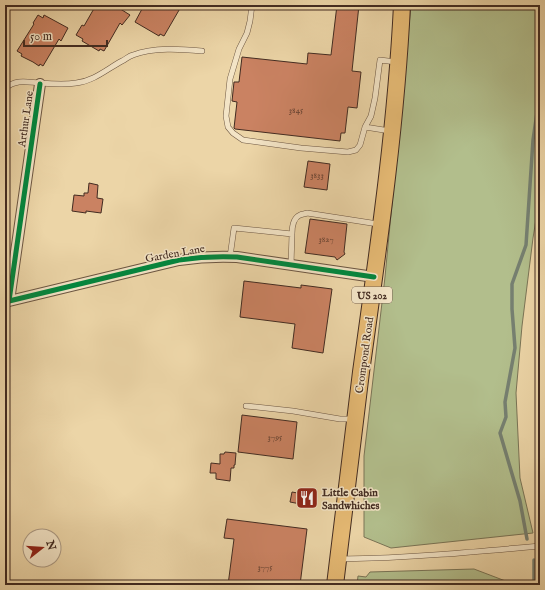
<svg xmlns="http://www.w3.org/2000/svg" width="545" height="590" font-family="'IM FELL English',serif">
<rect width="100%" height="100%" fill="#ecd5a7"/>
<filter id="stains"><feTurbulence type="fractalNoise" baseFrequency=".005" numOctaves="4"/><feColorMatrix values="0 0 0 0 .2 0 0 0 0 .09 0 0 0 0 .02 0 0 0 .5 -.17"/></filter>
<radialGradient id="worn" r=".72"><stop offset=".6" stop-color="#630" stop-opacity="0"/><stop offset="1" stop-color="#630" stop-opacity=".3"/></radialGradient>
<!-- green -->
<path fill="#b2be8c" stroke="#7a7456" d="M411,5H540V213H537L533,238L522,326L516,393L520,478L533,533L391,548L364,537V456L385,277Z
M474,569L516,585H357L358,576L366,577L370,572Z"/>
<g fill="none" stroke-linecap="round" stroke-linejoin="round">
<!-- stream -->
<path stroke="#768071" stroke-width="3.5" d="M527,539L520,501L500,433L506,417L505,402L515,348L512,309V284L526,245L533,140L540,92
M534,560V585"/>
</g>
<!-- building -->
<path fill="#ca8262" stroke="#422b21" d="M96,5H114L130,15L122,25L120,23L104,51L100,49L99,51L82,41L83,39L76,35L82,25L84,26Z
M146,5H182L164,36L160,34L159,36L135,22L142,9L143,10Z
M337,5H359L352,71L361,72L357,108L348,107L345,133H341L340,141L235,129L234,128L237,102L232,101L234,82H239L242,57L307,64L308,53L331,55Z
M38,15L43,18L44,15L68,28L61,41L59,39L43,66L40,64L39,66L33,62L21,56L22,54L17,51L34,24L33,23Z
M308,161L330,164L327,190L304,187Z
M89,183L98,185L97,198L103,199L101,213L86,211V213L72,211L74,195L84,196V193H88Z
M310,219L347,224L344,252L345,254L337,260L335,257L305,253Z
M244,281L301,288V285L332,289L323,353L292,348L295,324L240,317Z
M242,415L297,422L293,459L238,452Z
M225,452L236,453L235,465H234V468H231L230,481L216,479V473H210L211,463L220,464V454H224Z
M304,491L313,492L311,506L290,502L292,492L303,494Z
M227,519L307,529L300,585H228L234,539L224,538Z"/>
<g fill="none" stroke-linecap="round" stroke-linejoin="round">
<!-- service casing -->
<g stroke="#6c5642" stroke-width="6">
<path id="service" d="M252,5L250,21L247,33L239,49L230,79L226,116L228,127L233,133L243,140L301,148L348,152L356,150L360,145L365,127L390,131
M5,88C17,79 26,82 40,83C51,84 65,85 76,83C94,81 107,69 122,61C126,59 129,56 133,55C154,47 181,49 202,51
M365,127L371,116L375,98L380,60L396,62
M292,234C292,227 293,218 300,215C302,214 305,214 307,213L378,224
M230,257L234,228L292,234L291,265
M246,406L293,411L340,419H354
M341,559C408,558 474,552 540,546"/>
</g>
<!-- minor casing -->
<g stroke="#6c5642" stroke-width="12">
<path id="minor" d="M9,301L40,84
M5,302L179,260C199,257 217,256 237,257L374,277"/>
</g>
<!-- trunk casing -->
<g stroke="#422b21" stroke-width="18">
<path id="trunk" d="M335,585C344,514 352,443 361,372C378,250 396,128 402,5"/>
</g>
<!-- service -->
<use href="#service" stroke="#f3e4c6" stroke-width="5"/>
<!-- minor -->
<use href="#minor" stroke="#f3e4c6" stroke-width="10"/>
<!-- trunk -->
<use href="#trunk" stroke="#e6ba74" stroke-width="16"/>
<!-- cycleway casing -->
<g stroke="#f3e4c6" stroke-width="8">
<path id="cycleway" d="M9,301L40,84
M5,302L179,260C199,257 217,256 237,257L374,277"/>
</g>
<!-- cycleway -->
<use href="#cycleway" stroke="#00873e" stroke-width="5"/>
</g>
<!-- icons -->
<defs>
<g id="restaurant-square" transform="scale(1.15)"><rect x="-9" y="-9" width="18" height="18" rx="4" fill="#8f2418" stroke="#f3e4c6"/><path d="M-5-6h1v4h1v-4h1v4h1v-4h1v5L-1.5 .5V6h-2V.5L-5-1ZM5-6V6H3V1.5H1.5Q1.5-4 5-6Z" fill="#fff"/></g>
</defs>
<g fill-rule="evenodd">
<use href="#restaurant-square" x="307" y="498"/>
</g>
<g text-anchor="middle" stroke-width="3" stroke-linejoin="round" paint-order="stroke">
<!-- number labels -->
<g font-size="9" fill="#644131">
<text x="296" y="113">3845</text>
<text x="317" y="178">3833</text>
<text x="326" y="242">3827</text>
<text x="275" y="440">3795</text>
<text x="265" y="570">3775</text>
</g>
<!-- shield labels -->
<rect fill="#f3e4c6" stroke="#776252" stroke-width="1" x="352" y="287" width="40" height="16" rx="3"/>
<g font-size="10" font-weight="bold" fill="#422b21">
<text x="372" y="299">US 202</text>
</g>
<!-- street labels -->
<g font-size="11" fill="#422b21" stroke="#f3e4c6">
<text transform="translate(25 119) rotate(-82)" y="4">Arthur Lane</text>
<text transform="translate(175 253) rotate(-10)" y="4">Garden Lane</text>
<text transform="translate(364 355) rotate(-82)" y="4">Crompond Road</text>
</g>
<!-- poi labels -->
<g font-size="11" font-weight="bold" fill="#422b21" stroke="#f3e4c6" text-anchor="start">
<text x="322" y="496">Little Cabin<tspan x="322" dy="13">Sandwhiches</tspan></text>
</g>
</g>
<!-- margin -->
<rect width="545" height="590" fill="none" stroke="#ecd5a7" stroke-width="20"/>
<rect x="6" y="6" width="533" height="578" fill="none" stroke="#422b21" stroke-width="2"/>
<rect x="10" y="10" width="525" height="570" fill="none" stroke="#422b21"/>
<!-- north arrow -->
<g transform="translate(42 548) rotate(73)"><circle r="19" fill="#f3e4c6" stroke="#ac9a84"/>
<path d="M0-3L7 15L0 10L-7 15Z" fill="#8f2418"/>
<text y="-6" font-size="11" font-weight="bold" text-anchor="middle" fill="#422b21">N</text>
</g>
<!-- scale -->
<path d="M24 40v6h83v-6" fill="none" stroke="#422b21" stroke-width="2"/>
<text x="30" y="40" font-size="12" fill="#422b21" stroke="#f3e4c6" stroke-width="3" paint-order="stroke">50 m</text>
<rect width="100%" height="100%" filter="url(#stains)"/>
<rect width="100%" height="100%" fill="url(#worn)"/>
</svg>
